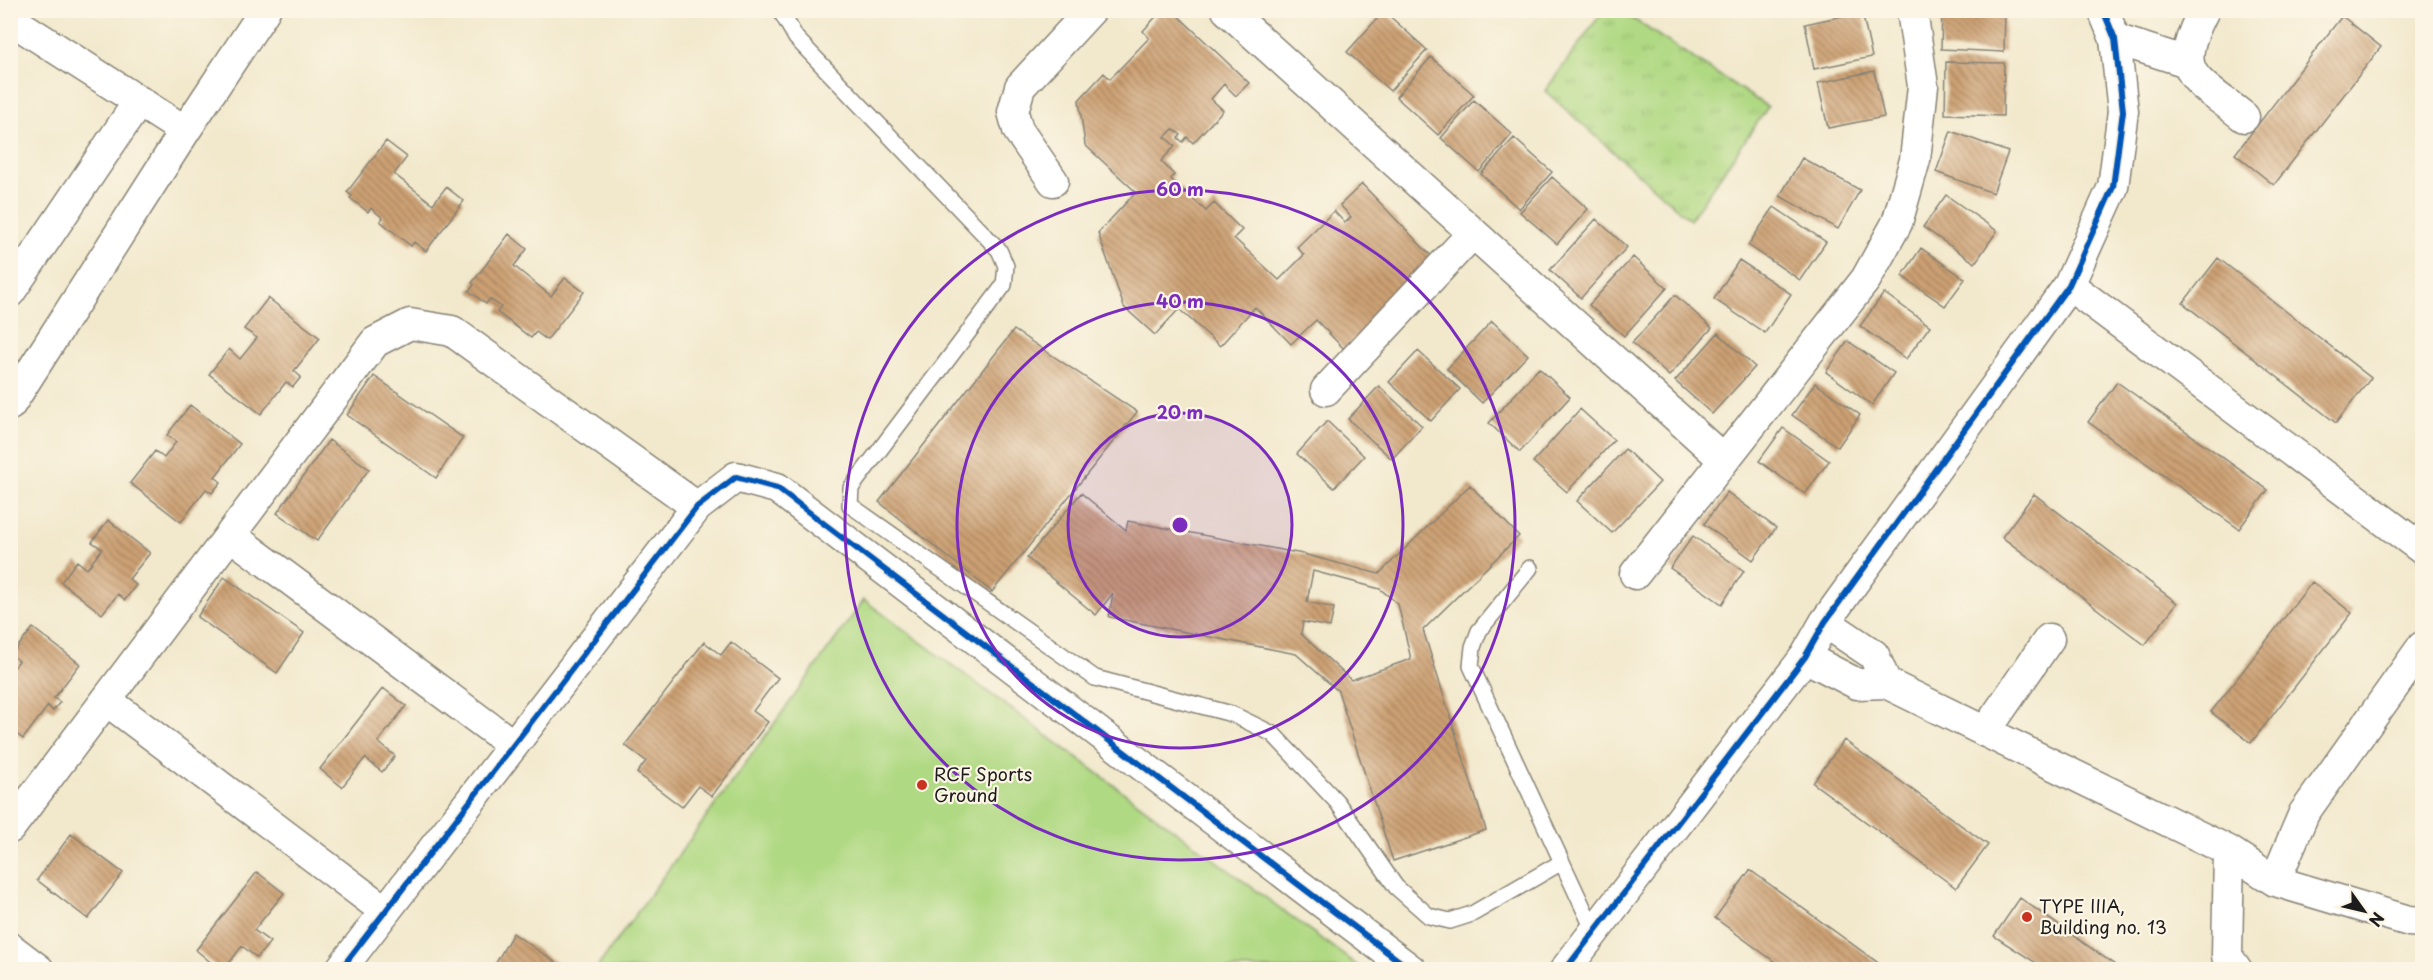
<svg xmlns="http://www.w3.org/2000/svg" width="2433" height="980" font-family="'Playpen Sans',sans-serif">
<defs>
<pattern id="grass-tufts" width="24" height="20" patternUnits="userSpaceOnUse" patternTransform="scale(1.5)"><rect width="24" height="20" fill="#b0d983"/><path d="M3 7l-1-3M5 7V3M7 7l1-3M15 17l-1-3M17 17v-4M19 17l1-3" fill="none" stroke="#97ba71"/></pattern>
<pattern id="building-back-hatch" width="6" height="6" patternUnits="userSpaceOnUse" patternTransform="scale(1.5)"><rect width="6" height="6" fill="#cca073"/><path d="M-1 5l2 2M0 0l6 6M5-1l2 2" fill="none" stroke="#a5825e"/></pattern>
</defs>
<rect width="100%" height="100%" fill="#fcf5e5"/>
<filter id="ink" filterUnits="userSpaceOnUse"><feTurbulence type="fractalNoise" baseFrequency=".0167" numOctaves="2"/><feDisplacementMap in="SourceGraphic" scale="12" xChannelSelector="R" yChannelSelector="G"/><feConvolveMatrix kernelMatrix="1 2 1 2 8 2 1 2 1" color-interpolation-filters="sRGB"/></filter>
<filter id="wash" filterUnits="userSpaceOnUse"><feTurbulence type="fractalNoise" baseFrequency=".008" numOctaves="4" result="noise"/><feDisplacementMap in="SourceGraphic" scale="24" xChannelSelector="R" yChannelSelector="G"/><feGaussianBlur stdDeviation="1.35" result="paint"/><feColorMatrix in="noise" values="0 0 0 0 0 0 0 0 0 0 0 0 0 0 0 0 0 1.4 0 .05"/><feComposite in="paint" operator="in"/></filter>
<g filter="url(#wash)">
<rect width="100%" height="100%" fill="#f2e9cd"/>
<!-- grass -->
<path fill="url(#grass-tufts)" stroke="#667a50" stroke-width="1.5" d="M1603,11H1621L1768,107L1690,220L1545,91Z"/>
<!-- park -->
<path fill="#b0d983" stroke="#667a50" stroke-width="1.5" d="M864,600L1362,969H596Z"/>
<g id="blocks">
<!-- building -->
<path fill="url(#building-back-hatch)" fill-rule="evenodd" d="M1162,10H1172L1249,83L1236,96L1224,84L1211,99L1223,110L1193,143L1187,137L1183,142L1178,138L1181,135L1173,129L1165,137L1175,146L1161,161L1174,175L1171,179L1206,211L1214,203L1242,230L1234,238L1279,280L1304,255L1297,247L1334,211L1345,223L1351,217L1340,205L1362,184L1436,261L1345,350L1316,320L1291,344L1255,307L1220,346L1179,309L1155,335L1124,307L1098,233L1136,192L1085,145L1079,100L1104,73L1110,79L1149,38L1143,31Z
M1942,10H2005L2004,52L1941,49Z
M1384,11L1427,50L1390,91L1347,52Z
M1862,12L1872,57L1814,69L1805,24Z
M2342,16L2381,47L2274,185L2235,154Z
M1431,57L1474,95L1438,135L1396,97Z
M1946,62L2004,63L2003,116L1945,114Z
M1874,71L1884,117L1828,128L1818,83Z
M1474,100L1512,134L1479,172L1441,138Z
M1951,131L2008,152L1993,193L1936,172Z
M1514,138L1552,172L1519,209L1481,174Z
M386,141L407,157L394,174L433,204L446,187L464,201L426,251L414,242L411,246L380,221L383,218L371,208L368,212L350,198L352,196L347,192Z
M1802,158L1860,190L1838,229L1780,196Z
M1552,177L1588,209L1557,244L1520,212Z
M1946,195L1997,231L1975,263L1923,227Z
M1774,207L1826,242L1800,280L1748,245Z
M1596,219L1627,247L1581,298L1550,270Z
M509,234L527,249L514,266L551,296L565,278L584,292L547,340L536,332L531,338L497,312L501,307L490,299L486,304L469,291L474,285L472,283Z
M1921,248L1965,279L1945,306L1902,276Z
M1633,257L1667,288L1624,336L1589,305Z
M2218,258L2371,378L2336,423L2183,303Z
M1739,260L1791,294L1765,333L1714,299Z
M1884,293L1930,326L1906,359L1860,326Z
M1675,295L1712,328L1669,376L1632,343Z
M268,298L320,338L294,371L301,377L293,387L286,382L261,414L209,374L229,349L240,359L257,338L244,329Z
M1492,321L1528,355L1482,403L1447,369Z
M1014,330L1137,412L992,592L879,502Z
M1718,333L1755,367L1712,414L1675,381Z
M1848,341L1894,373L1872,405L1826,372Z
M1418,351L1460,389L1431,421L1389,382Z
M1539,368L1570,397L1520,452L1489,423Z
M374,376L463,438L436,478L347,415Z
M2117,382L2268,490L2239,529L2088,422Z
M1815,383L1860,415L1838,447L1792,415Z
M1379,386L1422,426L1392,459L1348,419Z
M190,405L240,444L215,477L221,482L212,493L206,489L181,522L130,483L155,451L164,458L176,442L167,435Z
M1580,409L1614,440L1567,492L1533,462Z
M1327,421L1364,456L1334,488L1297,454Z
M1783,428L1829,461L1805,494L1759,461Z
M329,440L369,469L317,541L277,513Z
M1625,449L1660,482L1612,533L1577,501Z
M1470,485L1519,536L1423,630L1486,830L1393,861L1338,691L1296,654L1109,617L1113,593L1096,615L1027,558L1081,493L1126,530L1128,521L1303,554L1379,574ZM1313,571L1380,589L1398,604L1411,659L1351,680L1301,634L1303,622L1330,627L1334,608L1307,602Z
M1727,492L1776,528L1753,560L1704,524Z
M2034,494L2177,603L2145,645L2002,537Z
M108,520L150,553L129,579L136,585L125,600L118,594L102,614L61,582L77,561L87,569L102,549L92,542Z
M1693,536L1744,571L1722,604L1670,568Z
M224,577L304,633L277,673L197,617Z
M2312,582L2352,613L2251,743L2211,712Z
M33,628L80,664L54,698L60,702L53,711L48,706L23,739L10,729V673L19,661L11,655Z
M704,642L721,655L731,642L778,678L753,711L768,722L712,796L698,786L682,807L637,773L646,761L625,745Z
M383,688L406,706L378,742L395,756L382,772L365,758L342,787L320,769Z
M1844,740L1988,845L1956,888L1813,783Z
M71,834L123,873L88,919L37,880Z
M1750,870L1888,970H1786L1715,918Z
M257,872L284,893L254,930L270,942L257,958L242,946L224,970H220L196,950Z
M2020,898L2122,970H2047L1994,936Z
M513,933L562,967L560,970H492Z"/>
</g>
</g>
<g filter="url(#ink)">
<use href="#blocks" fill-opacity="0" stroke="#878274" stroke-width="1.5"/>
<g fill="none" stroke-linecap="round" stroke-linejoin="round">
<!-- lane casing -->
<g stroke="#878274" stroke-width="18">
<path id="lane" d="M780,10L796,38L999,250L1006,266L1004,285L851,488L850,505L1095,678L1232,714L1273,734L1337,802L1396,887L1429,916L1450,921L1472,914L1562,862
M1530,568L1479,631L1473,647L1471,666L1594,931"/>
</g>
<!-- street casing -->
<g stroke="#878274" stroke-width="33">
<path id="street" d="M1227,10L1724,460
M2204,10C2170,75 2195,78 2244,117
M10,19L185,131
M2115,39L2187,62
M1053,181L1018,130L1013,112L1020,87L1091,10
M2069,285L2422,549
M10,292L139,101
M1326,390L1473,233
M10,405L185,131L265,10
M230,535L513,745
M1635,574L1866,279L1897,223L1915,160L1923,86L1912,10
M1825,622L1874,655L1886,683
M1805,657L1857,684L1886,683L2229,851L2275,881L2409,921L2422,922
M106,700L385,911
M1985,732L2049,639
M10,828L375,342L410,324L452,331L697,507
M2229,851L2227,956L2237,970
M2275,881L2304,813L2422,647
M10,948L39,970
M340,970L697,507L736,477L777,488L1411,970
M1565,970L1805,657L1825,622L2069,285L2113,187L2123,111L2115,39L2103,10"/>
</g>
<!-- lane -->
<use href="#lane" stroke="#fff" stroke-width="15"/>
<!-- street -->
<use href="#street" stroke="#fff" stroke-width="30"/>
<!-- cycleway casing -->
<g stroke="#fcf5e5" stroke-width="10">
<path id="cycleway" d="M340,970L697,507L736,477L777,488L1411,970
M1565,970L1805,657L1825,622L2069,285L2113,187L2123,111L2115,39L2103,10"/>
</g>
<!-- cycleway -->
<use href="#cycleway" stroke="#0057b8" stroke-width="6"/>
</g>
</g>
<!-- distance rings -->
<circle cx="1180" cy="525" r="112" fill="#7b2cbf" fill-opacity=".12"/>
<g fill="none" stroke="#7b2cbf" stroke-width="3">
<circle cx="1180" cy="525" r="112"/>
<circle cx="1180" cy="525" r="223"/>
<circle cx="1180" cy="525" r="335"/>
</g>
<!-- markers -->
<g fill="#c8321e" stroke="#fcf5e5" stroke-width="2">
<circle cx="922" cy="785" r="6"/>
<circle cx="2027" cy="917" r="6"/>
</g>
<g text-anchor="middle" stroke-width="4.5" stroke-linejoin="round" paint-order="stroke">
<!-- poi labels -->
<g font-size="18" fill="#1c1c1c" stroke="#fcf5e5" text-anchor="start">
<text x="934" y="781">RCF Sports<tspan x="934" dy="21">Ground</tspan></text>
<text x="2039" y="913">TYPE IIIA,<tspan x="2039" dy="21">Building no. 13</tspan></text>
</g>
</g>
<circle cx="1180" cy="525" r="9" fill="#7b2cbf" stroke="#fcf5e5" stroke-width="3"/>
<g font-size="18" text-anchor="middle" font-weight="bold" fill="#7b2cbf" stroke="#fcf5e5" stroke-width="4.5" stroke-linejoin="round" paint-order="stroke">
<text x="1180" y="196">60 m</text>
<text x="1180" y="308">40 m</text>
<text x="1180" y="419">20 m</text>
</g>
<!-- margin -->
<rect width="2433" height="980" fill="none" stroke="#fcf5e5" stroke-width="36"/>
<!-- north arrow -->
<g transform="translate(2364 911) rotate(124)" stroke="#fcf5e5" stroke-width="4.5" paint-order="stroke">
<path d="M0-4.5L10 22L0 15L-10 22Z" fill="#1c1c1c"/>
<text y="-9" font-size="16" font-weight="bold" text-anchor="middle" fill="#1c1c1c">N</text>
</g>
</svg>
